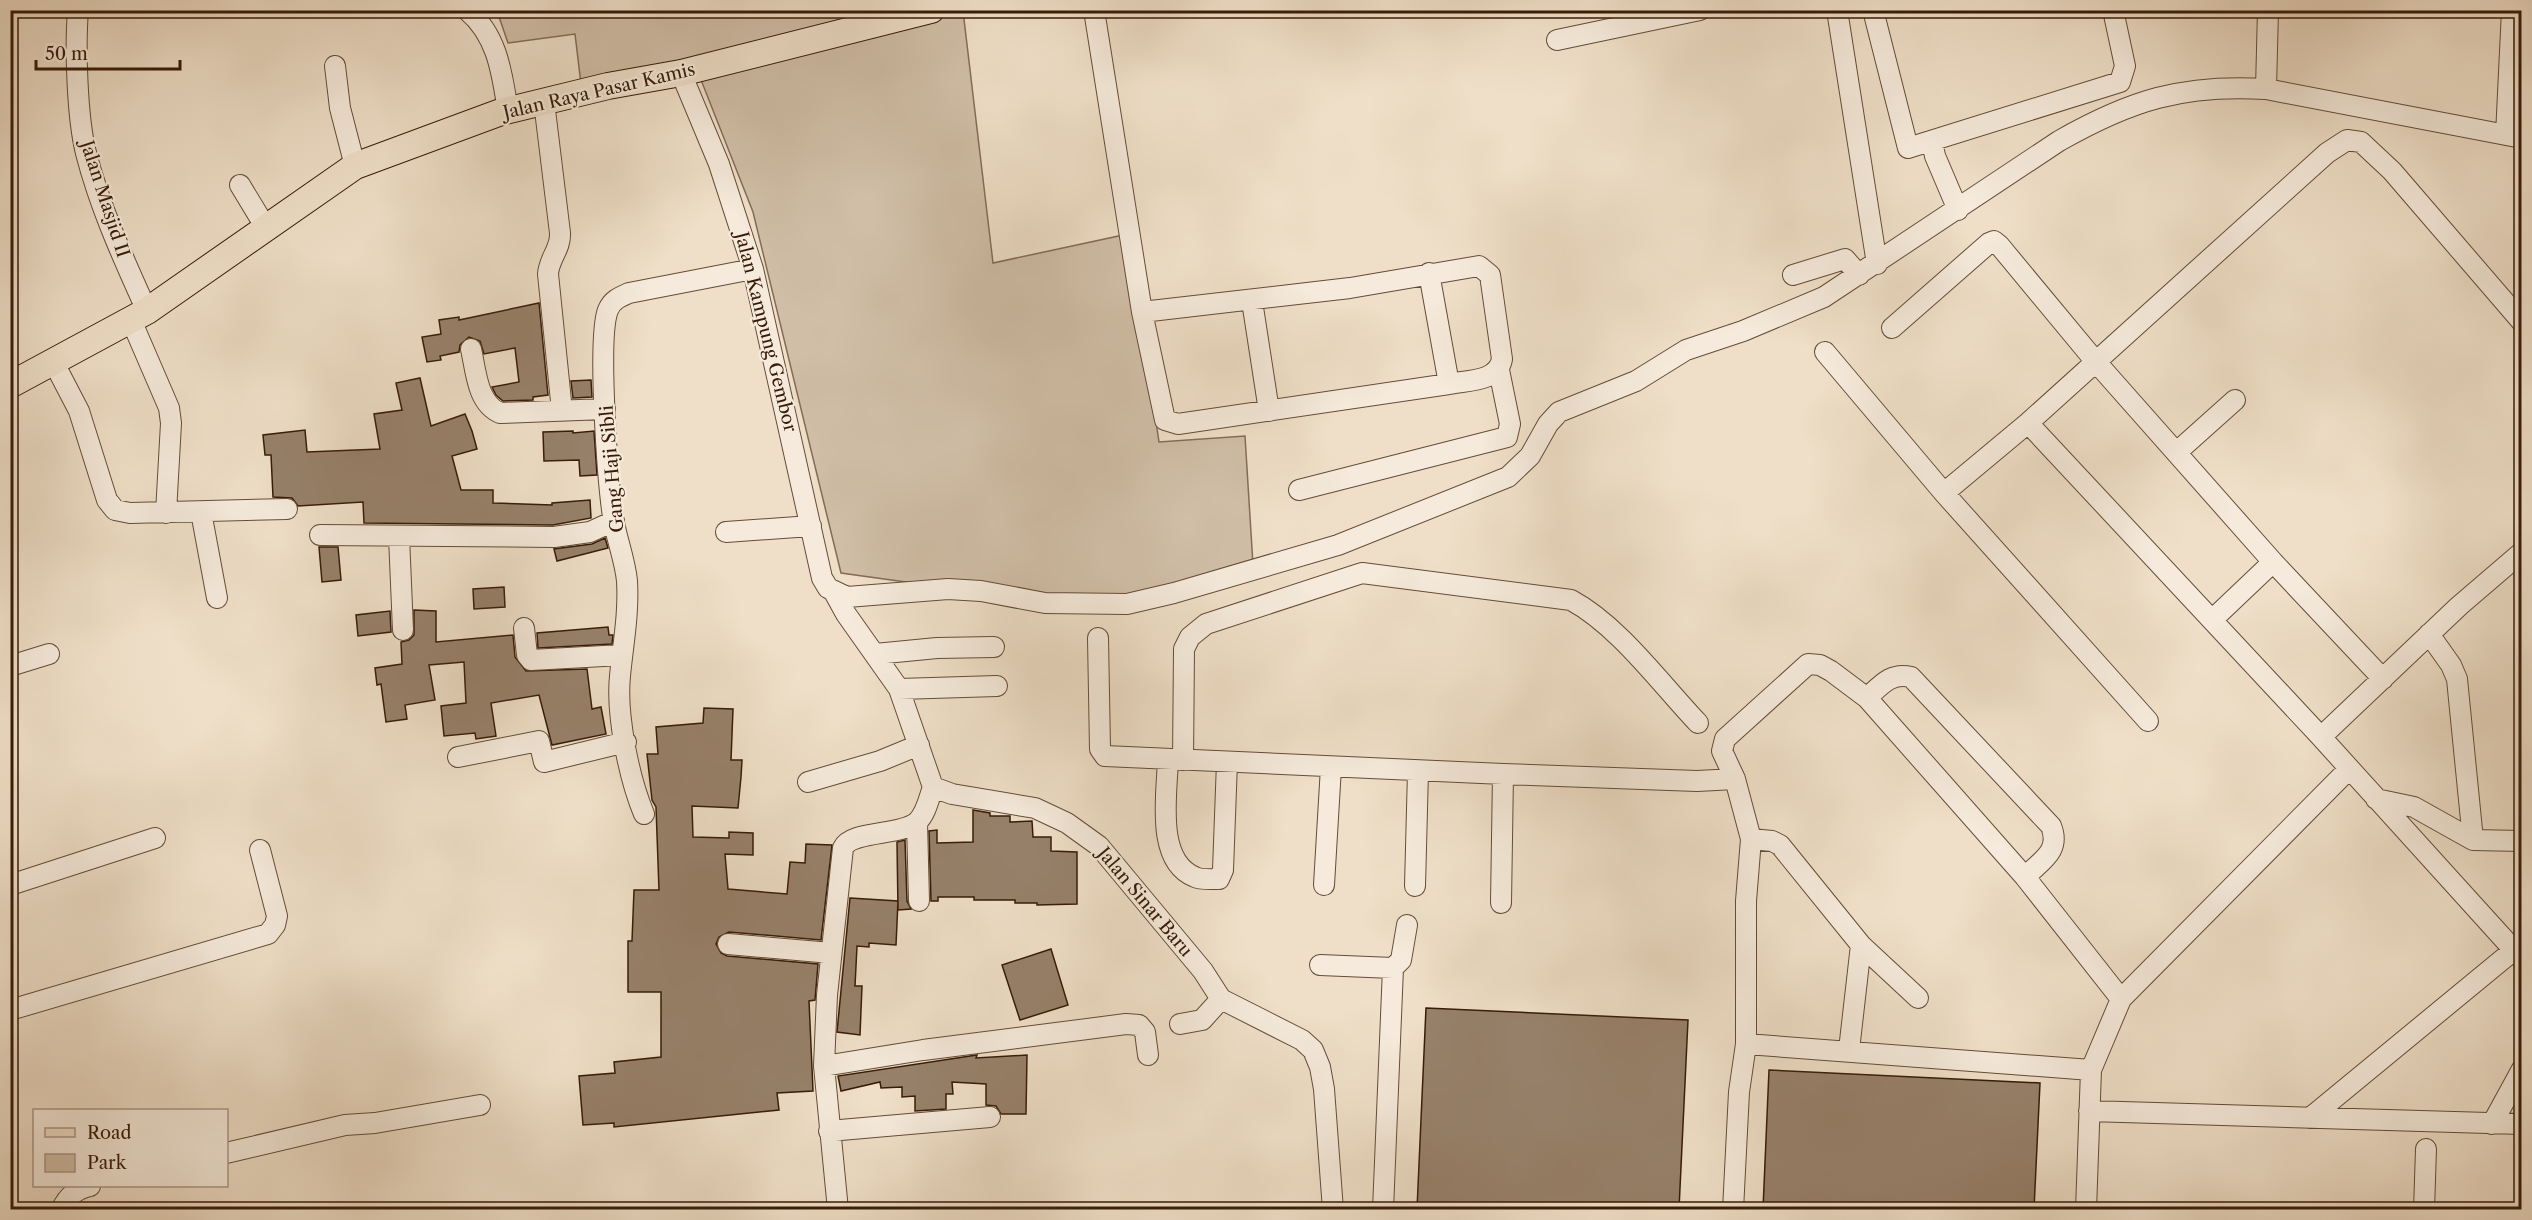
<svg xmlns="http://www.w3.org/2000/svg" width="2532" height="1220" font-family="'Libre Caslon Text',serif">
<rect width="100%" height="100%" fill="#efdfc8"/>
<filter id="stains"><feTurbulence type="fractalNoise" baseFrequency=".00333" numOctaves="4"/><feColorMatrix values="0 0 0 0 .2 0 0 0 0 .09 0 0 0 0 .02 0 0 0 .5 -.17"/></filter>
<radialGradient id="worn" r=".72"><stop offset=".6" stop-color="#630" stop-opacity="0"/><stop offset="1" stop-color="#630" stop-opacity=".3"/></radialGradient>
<!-- green -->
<path fill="#d0bea7" stroke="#846c57" stroke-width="1.5" d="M497,11H963L993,263L1128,234L1159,442L1245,436L1253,565L1152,597L1037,600L841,573L753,212L694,62L581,84L575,34L508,43Z"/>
<!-- building -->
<path fill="#97816b" stroke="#371b07" stroke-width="1.5" d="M539,303L548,395L533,397V400L503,401L496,395L492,387L519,382L515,348L484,354L480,341L469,337L460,345L459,352L440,356L441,360L427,362L422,337L441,334L439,320L459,317V320Z
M420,378L431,426L465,414L472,431L477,449L452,456L461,490H493V503L552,505V503L590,500L591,518L553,525L364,523L363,502L298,506L292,498L273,497L271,455H265L263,435L305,430L307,452L380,449L374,414L402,410L396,383Z
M591,380L592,397L573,398L571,381Z
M573,431V433L594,431L597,475L580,476L579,460L544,461L543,432Z
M605,538L608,548L557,561L554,549L592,544Z
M319,547H338L341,580L322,582Z
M504,587L505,607L474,609L473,589Z
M414,610L436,611V642L513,635L515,657L526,671L587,669L592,709L601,707L606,734L552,745L539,695L491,703L496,736L476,739L475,733L444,736L441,706L466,703L464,662L429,665L435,700L405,705L407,719L386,722L381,684L377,685L375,668L402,664L401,642L409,640L414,635Z
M390,611L391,632L358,636L356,615Z
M608,627L609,635H613L612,644L538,648L537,633Z
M704,708L733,709L731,760H742L741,777L738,808L692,806L693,837L729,838V832L753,833V855L725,854L728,889L787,894L790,862L805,863L806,844L832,845L821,940L729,932L719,937L716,944L721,953L727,956L818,964L815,1000L809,1001L813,1091L777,1093L779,1110L614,1127V1123L583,1125L579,1076L615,1073L614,1062L661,1057V992H628V941H632L634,890H659L656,807L652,800L647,754H658L656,727L703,723Z
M973,810L990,813V816H1010V822L1032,821L1033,837H1051V851L1077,852V904L1037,905V903H1015V900H974V897H938V901H931L929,831L937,830V843L973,842Z
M905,840L907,901L911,909L898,910L897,842Z
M850,898L898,901L896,945L869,943V947L857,946L855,986H862L860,1035L837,1032Z
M1051,949L1068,1005L1020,1020L1002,965Z
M1426,1008L1688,1020L1679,1209H1417Z
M977,1055L976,1058L1027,1055L1026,1114H1001L996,1106L986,1105V1084L952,1082L953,1094H946V1109L915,1111V1096L902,1097V1087L881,1088L880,1082L841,1091L838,1076Z
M1769,1070L2040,1083L2034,1209H1763Z"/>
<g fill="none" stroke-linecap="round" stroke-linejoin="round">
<!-- minor casing -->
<g stroke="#654c37" stroke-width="22">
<path id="minor" d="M78,10C75,47 77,117 86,153C100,208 124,260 147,311
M467,10C498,36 502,74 508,111
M1094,10L1142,312L1165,420L1178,424L1449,384C1468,380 1498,382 1502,359L1490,275L1479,266L1350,288L1142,312
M1837,10L1877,264
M1873,10L1908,148L2120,82L2125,66L2113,10
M1557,40L1700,10
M335,66L340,108L355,166
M681,73L719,164L753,269L822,578L828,588L847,597L948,589L981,591L1045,603L1127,604L1174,593L1338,545L1508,477L1530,456L1548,424L1559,412L1636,381L1686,350L1743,331L1824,297L2059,141C2131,100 2183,84 2266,89L2522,138
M2266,89L2268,10
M544,102L560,233C561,249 549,258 548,274L562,411
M2506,135L2512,10
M1932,141L1935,156L1958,210
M240,185L266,228
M1429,273L1449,384
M1793,275L1845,259L1859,275
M1252,301L1269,411
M131,320L169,408L171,423L166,513
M1892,328L1989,243L1994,241L1999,245L2096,362L2273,562L2212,620
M471,349C476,371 477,403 500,413L605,409
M1825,352L1944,493L2148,721
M54,363L79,411L107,500L115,510L130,513L287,509
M2028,423L2321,737L2522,959
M2178,451L2235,400
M1299,490L1507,437L1510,424L1499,370
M1944,493L2028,423L2327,153L2347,140L2361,142L2392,171L2522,322
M201,512L217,598
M726,532L811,526
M320,535L554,537L590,532L614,521
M399,537L403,630
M2273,562L2383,679
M835,594L846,614L899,689L933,787L952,794L1035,808L1067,823L1099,846L1203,971L1221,999L1302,1040L1313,1050L1320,1067L1324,1089L1333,1210
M524,628L527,655L531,660L622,655
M2429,634L2451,665L2457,679L2473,840
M1098,638L1100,749L1105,756L1503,774L1697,781L1735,779
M875,654L937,648L994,647
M10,666L49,654
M899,689L997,686
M1867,698C1881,685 1891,672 1911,677L2051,826C2061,851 2042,860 2025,877
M2321,737L2459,606L2522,552
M458,757L539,741L544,762L626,742
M1168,759C1167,794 1155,861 1195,877C1201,880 1212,879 1219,879L1223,870L1227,762
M1183,760L1184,649L1190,637L1206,624L1362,573L1571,600C1619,626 1660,683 1698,723
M808,782L880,761L919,745
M2376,799L2414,807L2473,840L2522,841
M644,814C629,778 616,715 620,676C623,644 629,614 627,581C625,561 618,543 614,523C608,488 597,338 608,310C612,300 620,297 629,293L753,269
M917,822L919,901
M1751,839L1772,841L1780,845L1861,945L1918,998
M10,885L155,838
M1324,885L1331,767
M1415,886L1418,771
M1501,903L1503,774
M728,944L831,953
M1320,965L1393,968L1401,960L1407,925
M10,1010L268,934L275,925L277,916L260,850
M1180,1024L1202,1020L1221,999
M1746,1044L2091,1070
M1849,1050L1861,945
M824,1066L923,1050L1126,1024L1139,1025L1145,1032L1148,1055
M2089,1111L2522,1124
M2310,1118L2514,950
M2492,1124L2522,1069
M829,1131L990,1117
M226,1153L345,1125L375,1123L480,1105
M61,1210C68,1196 76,1189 90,1186
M838,1210L824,1066L827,995L843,848C851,830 901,836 917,822C926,814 929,798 933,787
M1383,1210L1393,968
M1733,1210L1739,1092L1746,1044V901L1751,839L1735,779L1722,751L1725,739L1808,664L1820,665L1831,671L1867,698L2025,877L2121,999
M2086,1210L2091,1070L2121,999L2348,770
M2424,1210L2426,1149"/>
</g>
<!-- major casing -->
<g stroke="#371b07" stroke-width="28">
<path id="major" d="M10,385L147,311L355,166L501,112L608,86L681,73L931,10"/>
</g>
<!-- minor -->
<use href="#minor" stroke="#f5eadb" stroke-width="20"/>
<!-- major -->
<use href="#major" stroke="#efdfc8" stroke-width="26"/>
</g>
<g text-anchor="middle" stroke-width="4.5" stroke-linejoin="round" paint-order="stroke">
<!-- street labels -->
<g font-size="18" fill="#371b07" stroke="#f5eadb">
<text transform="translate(599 91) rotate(-13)" y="6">Jalan Raya Pasar Kamis</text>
<text transform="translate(105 199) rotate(72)" y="6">Jalan Masjid II</text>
<text transform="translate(766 332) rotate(76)" y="6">Jalan Kampung Gembor</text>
<text transform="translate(612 469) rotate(-95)" y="6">Gang Haji Sibli</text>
<text transform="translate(1145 902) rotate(50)" y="6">Jalan Sinar Baru</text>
</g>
</g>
<!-- margin -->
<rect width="2532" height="1220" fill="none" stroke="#efdfc8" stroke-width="36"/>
<rect x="12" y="12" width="2508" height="1196" fill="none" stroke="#371b07" stroke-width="3"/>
<rect x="18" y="18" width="2496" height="1184" fill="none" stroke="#371b07" stroke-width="1.5"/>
<!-- legend -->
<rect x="33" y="1109" width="195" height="78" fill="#f5eadb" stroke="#a99786" stroke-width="1.5"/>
<rect x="45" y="1128" width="30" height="9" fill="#efdfc8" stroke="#a99786" stroke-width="1.5"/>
<text x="87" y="1139" font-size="18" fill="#371b07">Road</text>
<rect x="45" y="1154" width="30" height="18" fill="#d0bea7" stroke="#a99786" stroke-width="1.5"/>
<text x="87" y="1169" font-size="18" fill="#371b07">Park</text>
<!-- scale -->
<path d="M36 60v9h144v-9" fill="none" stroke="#371b07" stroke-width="3"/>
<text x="45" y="60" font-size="18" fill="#371b07" stroke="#f5eadb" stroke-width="4.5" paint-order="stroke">50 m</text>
<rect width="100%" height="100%" filter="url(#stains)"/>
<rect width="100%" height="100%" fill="url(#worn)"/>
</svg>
